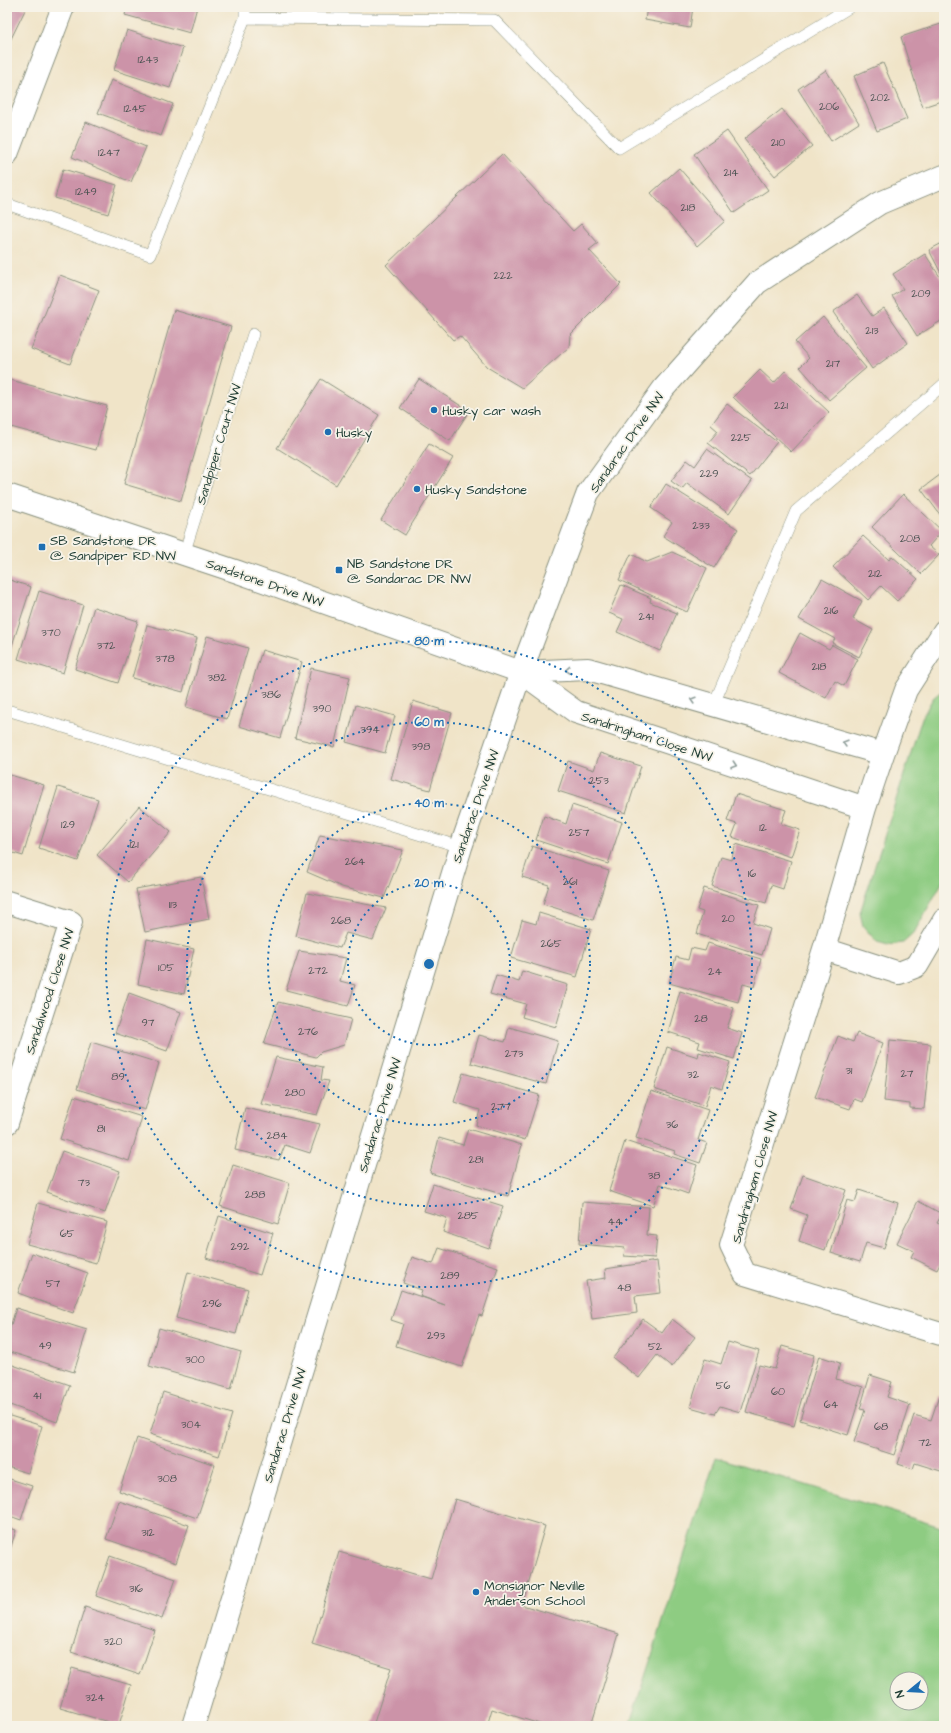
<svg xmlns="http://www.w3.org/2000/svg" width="951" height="1733" font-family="'Architects Daughter',sans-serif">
<rect width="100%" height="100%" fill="#f7f3e8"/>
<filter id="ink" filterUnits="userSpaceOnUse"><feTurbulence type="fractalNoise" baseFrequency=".025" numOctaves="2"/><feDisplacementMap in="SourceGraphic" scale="8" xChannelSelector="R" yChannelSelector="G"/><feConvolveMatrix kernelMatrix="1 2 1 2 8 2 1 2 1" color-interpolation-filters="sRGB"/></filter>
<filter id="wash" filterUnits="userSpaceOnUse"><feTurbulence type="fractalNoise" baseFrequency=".012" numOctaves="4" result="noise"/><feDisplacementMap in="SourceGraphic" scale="16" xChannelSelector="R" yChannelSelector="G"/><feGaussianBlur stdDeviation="0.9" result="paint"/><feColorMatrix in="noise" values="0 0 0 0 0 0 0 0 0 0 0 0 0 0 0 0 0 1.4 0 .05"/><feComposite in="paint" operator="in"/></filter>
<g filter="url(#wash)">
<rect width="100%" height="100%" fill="#f0e4c8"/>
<!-- green -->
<path fill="#8ecc82" stroke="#56845b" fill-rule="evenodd" d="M944,689V879L914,933L903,943L888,945L877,942L863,926L860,913L922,718L933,698Z
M716,1457L944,1528V1726H629ZM897,1679H921V1703H897Z"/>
<g id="blocks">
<!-- building -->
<path fill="#cc93a8" d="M7,7L26,8L7,47Z
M127,7H197L190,33L125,15Z
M647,7H693L690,28L645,20Z
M944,23V100L923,107L901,37Z
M127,30L183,48L170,88L114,70Z
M883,63L907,119L877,131L854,76Z
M826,70L859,123L831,141L798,89Z
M111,80L173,104L161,136L98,113Z
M782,109L812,146L775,176L744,139Z
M86,122L146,147L131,182L72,157Z
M727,131L768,190L734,213L694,154Z
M502,154L573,231L581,224L598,243L589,250L621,284L570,335L569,347L522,388L487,367L460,336L453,340L386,265Z
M679,168L725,221L697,246L651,193Z
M63,169L117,185L108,214L55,198Z
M944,242V279L929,250Z
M925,254L944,283V319L917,336L892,296L903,289L893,274Z
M60,275L99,290L70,364L31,349Z
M857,295L872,316L884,308L908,343L872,369L833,312Z
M174,310L231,327L181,501L124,484Z
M823,317L866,368L829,400L800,367L809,358L795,342Z
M760,370L774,383L785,371L829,412L791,452L733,397Z
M7,379L107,406L96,450L7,426Z
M321,379L379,415L336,485L277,448Z
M419,379L469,411L450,441L400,408Z
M727,404L777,442L750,476L708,443L718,431L711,425Z
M429,444L453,458L405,535L381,520Z
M707,449L752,481L729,514L687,483L682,489L671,481L687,460L695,466Z
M944,472V520L921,489Z
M666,484L738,529L714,568L663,536L672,522L651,508Z
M903,494L942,531L929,546L939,555L921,574L872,527Z
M863,536L889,560L892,556L918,579L897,601L881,586L868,600L833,567Z
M672,552L707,568L687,612L619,580L631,554L647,562Z
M7,579L31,587L7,661Z
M822,579L862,601L853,619L873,630L859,657L832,643L835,639L799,619Z
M621,585L651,598L650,602L677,613L660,651L617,632L623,619L609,613Z
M39,591L83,605L63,673L18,659Z
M94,607L138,621L118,683L75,669Z
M147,625L197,638L183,692L132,678Z
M800,633L829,649L832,645L858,659L844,686L835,681L826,698L779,673Z
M207,636L248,648L227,719L186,707Z
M262,650L302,662L280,738L239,726Z
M311,668L350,677L334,747L295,738Z
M413,701L452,713L430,790L391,779Z
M356,705L395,716L385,753L346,742Z
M600,753L641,766L626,813L558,791L568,761L594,770Z
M7,774L44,785L23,856L7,851Z
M58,787L98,799L78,861L39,848Z
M736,794L786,810L781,824L800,830L791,857L732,837L737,824L727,821Z
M572,805L622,822L608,864L536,840L544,816L566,824Z
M139,806L171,832L128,882L97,855Z
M320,835L403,850L384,898L342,887L307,872Z
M736,844L791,861L783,889L771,885L766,903L712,886L721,857L731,860Z
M532,846L609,871L593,920L543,904L549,885L522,877Z
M201,877L209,919L145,932L136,889Z
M704,888L759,905L753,923L770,929L762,955L697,934L703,912L697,910Z
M307,893L386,908L373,940L346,933L340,948L296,936Z
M539,913L591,929L577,977L511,958L522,920L536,924Z
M147,939L194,949L184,994L138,984Z
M708,943L761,959L754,987L743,984L738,1002L669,983L676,957L688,960L691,948L705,951Z
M299,951L346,958L340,981L355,985L348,1006L286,990Z
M522,971L568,985L556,1027L522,1017L526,1004L490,994L496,975L519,982Z
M680,991L734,1008L727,1028L742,1033L734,1059L698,1048L700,1042L668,1032Z
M129,993L181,1012L167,1051L115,1033Z
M278,1002L351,1019L344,1045L321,1052L316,1057L264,1044Z
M509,1027L558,1041L546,1084L471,1063L479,1035L505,1042Z
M857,1033L883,1043L862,1102L854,1099L850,1109L815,1097L838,1036L853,1042Z
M890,1040L931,1044L924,1109L910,1108V1104L884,1101Z
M91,1042L159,1063L145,1110L77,1089Z
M667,1047L698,1057L699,1052L730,1062L722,1089L711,1085L705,1106L654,1089Z
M276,1057L323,1067L321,1080L329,1081L317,1115L261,1104Z
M463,1073L539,1095L525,1140L476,1125L480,1110L454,1102Z
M651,1091L708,1110L698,1140L707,1143L700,1163L674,1154L675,1151L636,1138Z
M74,1096L142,1117L129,1161L60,1139Z
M245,1108L320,1124L310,1153L285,1145L279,1160L235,1150Z
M468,1129L522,1145L508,1196L430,1173L439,1138L463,1145Z
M625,1141L697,1165L688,1194L660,1184L653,1206L609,1191Z
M62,1151L120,1171L105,1213L47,1192Z
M233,1165L290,1183L278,1224L220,1206Z
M803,1175L846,1190L825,1250L799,1241L807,1215L791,1209Z
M433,1184L503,1206L489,1248L443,1232L447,1218L424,1211Z
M859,1190L898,1203L884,1248L866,1243L860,1262L831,1253L847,1200L855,1202Z
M918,1201L942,1214L937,1223L944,1226V1256L937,1270L911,1257L914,1251L897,1243Z
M582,1202L649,1207L647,1235L657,1236L655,1258L624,1256L625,1248L579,1244Z
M38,1203L107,1222L96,1263L27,1244Z
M219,1216L273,1233L260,1275L206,1258Z
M439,1248L498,1267L482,1316L479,1315L462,1367L396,1346L403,1324L391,1320L401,1290L445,1305L420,1296L422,1290L403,1283L412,1257L433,1264Z
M32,1253L88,1273L73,1313L18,1293Z
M657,1261L661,1293L635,1296L637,1313L592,1319L586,1281L606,1278L605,1269Z
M188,1272L248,1289L236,1334L176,1318Z
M16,1308L87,1330L74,1372L7,1351V1338Z
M643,1319L662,1333L672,1319L695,1337L672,1367L657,1355L639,1378L613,1358Z
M159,1328L241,1352L231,1389L149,1366Z
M728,1342L759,1351L740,1412L720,1406L715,1414L690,1407L705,1359L721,1364Z
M782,1346L814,1355L794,1426L746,1412L759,1365L775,1369Z
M819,1356L840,1363L836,1379L863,1387L848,1435L800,1420Z
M10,1364L70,1385L57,1422L7,1404V1371Z
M870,1375L892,1382L887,1397L910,1405L894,1455L854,1442L865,1410L860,1409Z
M163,1392L232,1414L219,1456L150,1434Z
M939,1396L944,1398V1472L915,1463L913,1469L898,1464L914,1415L931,1420Z
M7,1415L42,1426L28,1473L7,1467Z
M137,1438L215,1465L197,1518L119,1491Z
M7,1478L32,1486L21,1520L7,1515Z
M455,1499L545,1526L522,1605L619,1634L591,1726H546L492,1709L487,1726H373L391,1668L312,1644L339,1552L431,1579Z
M119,1501L189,1525L176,1563L106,1539Z
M7,1527L16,1530L7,1560Z
M110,1556L176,1579L162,1619L96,1596Z
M85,1607L155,1630L140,1675L71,1652Z
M72,1668L131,1685L119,1725L60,1708Z"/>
</g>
</g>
<g filter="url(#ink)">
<use href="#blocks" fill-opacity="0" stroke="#88907e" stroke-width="1"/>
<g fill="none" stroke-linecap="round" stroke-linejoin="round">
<!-- service casing -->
<g stroke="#88907e" stroke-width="12">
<path id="service" d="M245,18L494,20L619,148L850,7
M7,204L150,255L245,18V7
M184,554L253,334
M713,706L796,511L944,384
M7,710L461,847"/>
</g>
<!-- minor casing -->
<g stroke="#88907e" stroke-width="24">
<path id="minor" d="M7,154L63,7
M944,631L906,690L883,754L865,808L824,949L731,1245L745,1274L944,1335
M521,672L588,669L883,754
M521,672L576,712L865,808
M7,902L71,922L7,1123
M824,949L899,973L917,966L944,920"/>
</g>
<!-- tertiary casing -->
<g stroke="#88907e" stroke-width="24">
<path id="tertiary" d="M7,495L238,572L521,672
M193,1726L461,847L521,672L588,493L664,388L757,283L880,203L944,176"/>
</g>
<!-- service -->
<use href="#service" stroke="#fff" stroke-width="11"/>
<!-- minor -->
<use href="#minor" stroke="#fff" stroke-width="22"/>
<!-- tertiary -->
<use href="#tertiary" stroke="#fff" stroke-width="22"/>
</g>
<!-- one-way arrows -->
<defs><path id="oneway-chevron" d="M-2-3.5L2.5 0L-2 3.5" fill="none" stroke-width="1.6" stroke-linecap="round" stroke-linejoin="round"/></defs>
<g stroke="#8f9e9a">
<use href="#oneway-chevron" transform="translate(568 670) rotate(177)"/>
<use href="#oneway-chevron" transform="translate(693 700) rotate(-163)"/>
<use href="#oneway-chevron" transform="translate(845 743) rotate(-164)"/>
<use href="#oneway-chevron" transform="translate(734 765) rotate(18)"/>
</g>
</g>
<!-- distance rings -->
<g fill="none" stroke="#1f6fb2" stroke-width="2" stroke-dasharray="2 4">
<circle cx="429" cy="964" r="81"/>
<circle cx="429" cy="964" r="161"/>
<circle cx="429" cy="964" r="242"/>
<circle cx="429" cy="964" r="323"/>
</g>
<!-- markers -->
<g fill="#1f6fb2" stroke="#f7f3e8" stroke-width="1.5">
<circle cx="434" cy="410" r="4"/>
<circle cx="328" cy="432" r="4"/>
<circle cx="417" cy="489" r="4"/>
<rect x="38" y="543" width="8" height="8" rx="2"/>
<rect x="335" y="566" width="8" height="8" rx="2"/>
<circle cx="476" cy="1592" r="4"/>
</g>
<g text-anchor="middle" stroke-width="3.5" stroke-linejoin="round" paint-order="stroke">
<!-- number labels -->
<g font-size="11" fill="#4a5251">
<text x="148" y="63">1243</text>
<text x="880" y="101">202</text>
<text x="829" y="110">206</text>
<text x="135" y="112">1245</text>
<text x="778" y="146">210</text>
<text x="109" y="156">1247</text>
<text x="731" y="176">214</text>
<text x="86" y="195">1249</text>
<text x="688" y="211">218</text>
<text x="503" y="279">222</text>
<text x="921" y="297">209</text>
<text x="872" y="334">213</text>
<text x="833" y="367">217</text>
<text x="781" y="409">221</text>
<text x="741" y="441">225</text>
<text x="709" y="477">229</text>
<text x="701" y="529">233</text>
<text x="910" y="542">208</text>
<text x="875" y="577">212</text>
<text x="831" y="614">216</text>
<text x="646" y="620">241</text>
<text x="51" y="636">370</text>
<text x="106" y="649">372</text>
<text x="165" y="662">378</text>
<text x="819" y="670">218</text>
<text x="217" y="681">382</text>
<text x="271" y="698">386</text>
<text x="322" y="712">390</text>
<text x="370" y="733">394</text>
<text x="421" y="750">398</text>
<text x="599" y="784">253</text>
<text x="68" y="828">129</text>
<text x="763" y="831">12</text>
<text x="579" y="836">257</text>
<text x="134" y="848">121</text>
<text x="355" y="865">264</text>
<text x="752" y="877">16</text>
<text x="570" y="885">261</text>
<text x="173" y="908">113</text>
<text x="728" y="922">20</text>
<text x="341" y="924">268</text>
<text x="551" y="947">265</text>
<text x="166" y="971">105</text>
<text x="318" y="974">272</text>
<text x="715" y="975">24</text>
<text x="701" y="1022">28</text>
<text x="148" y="1026">97</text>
<text x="308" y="1035">276</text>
<text x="514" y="1057">273</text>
<text x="849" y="1074">31</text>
<text x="907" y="1077">27</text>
<text x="693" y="1078">32</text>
<text x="118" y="1080">89</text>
<text x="295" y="1096">280</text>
<text x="501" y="1110">277</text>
<text x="672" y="1128">36</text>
<text x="101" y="1132">81</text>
<text x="277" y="1139">284</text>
<text x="476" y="1163">281</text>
<text x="654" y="1179">38</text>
<text x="84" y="1186">73</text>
<text x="255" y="1198">288</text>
<text x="468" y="1219">285</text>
<text x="615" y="1225">44</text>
<text x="67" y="1237">65</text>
<text x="240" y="1250">292</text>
<text x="450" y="1279">289</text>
<text x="53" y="1287">57</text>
<text x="624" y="1291">48</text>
<text x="212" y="1307">296</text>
<text x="436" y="1339">293</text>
<text x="45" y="1349">49</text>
<text x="655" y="1350">52</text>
<text x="195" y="1363">300</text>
<text x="723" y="1389">56</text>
<text x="778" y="1395">60</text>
<text x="37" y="1399">41</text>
<text x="831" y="1408">64</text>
<text x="191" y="1428">304</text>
<text x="881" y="1430">68</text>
<text x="925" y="1446">72</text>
<text x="167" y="1482">308</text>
<text x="148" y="1536">312</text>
<text x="136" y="1592">316</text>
<text x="113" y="1645">320</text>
<text x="95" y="1701">324</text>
</g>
<!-- poi labels -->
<g font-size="13" fill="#1f3d34" stroke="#f7f3e8" text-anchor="start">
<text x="442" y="415">Husky car wash</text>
<text x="336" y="437">Husky</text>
<text x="425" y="494">Husky Sandstone</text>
<text x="50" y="545">SB Sandstone DR<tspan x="50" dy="15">@ Sandpiper RD NW</tspan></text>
<text x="347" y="568">NB Sandstone DR<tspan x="347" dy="15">@ Sandarac DR NW</tspan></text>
<text x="484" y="1590">Monsignor Neville<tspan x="484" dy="15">Anderson School</tspan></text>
</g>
<!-- street labels -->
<g font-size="13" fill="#1f3d34" stroke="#f7f3e8">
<text transform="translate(626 442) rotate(-55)" y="5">Sandarac Drive NW</text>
<text transform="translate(218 444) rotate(-73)" y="5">Sandpiper Court NW</text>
<text transform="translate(265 582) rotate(19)" y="5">Sandstone Drive NW</text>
<text transform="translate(647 736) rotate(18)" y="5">Sandringham Close NW</text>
<text transform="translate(475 806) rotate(-71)" y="5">Sandarac Drive NW</text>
<text transform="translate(49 991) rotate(-72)" y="5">Sandalwood Close NW</text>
<text transform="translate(379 1115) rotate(-73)" y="5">Sandarac Drive NW</text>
<text transform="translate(754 1177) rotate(-74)" y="5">Sandringham Close NW</text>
<text transform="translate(284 1425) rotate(-73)" y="5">Sandarac Drive NW</text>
</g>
</g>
<circle cx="429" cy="964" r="6" fill="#1f6fb2" stroke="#f7f3e8" stroke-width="2"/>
<g font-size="12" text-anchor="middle" font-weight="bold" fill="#1f6fb2" stroke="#f7f3e8" stroke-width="3.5" stroke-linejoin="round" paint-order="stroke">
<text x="429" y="645">80 m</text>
<text x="429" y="726">60 m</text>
<text x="429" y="807">40 m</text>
<text x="429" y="887">20 m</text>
</g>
<!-- margin -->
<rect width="951" height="1733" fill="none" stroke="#f7f3e8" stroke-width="24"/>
<!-- north arrow -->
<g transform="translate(909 1691) rotate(252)"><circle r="19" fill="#f7f3e8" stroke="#a1aaa0"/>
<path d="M0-3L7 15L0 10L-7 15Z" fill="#1f6fb2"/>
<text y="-6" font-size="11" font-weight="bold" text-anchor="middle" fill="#1f3d34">N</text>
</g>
</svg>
